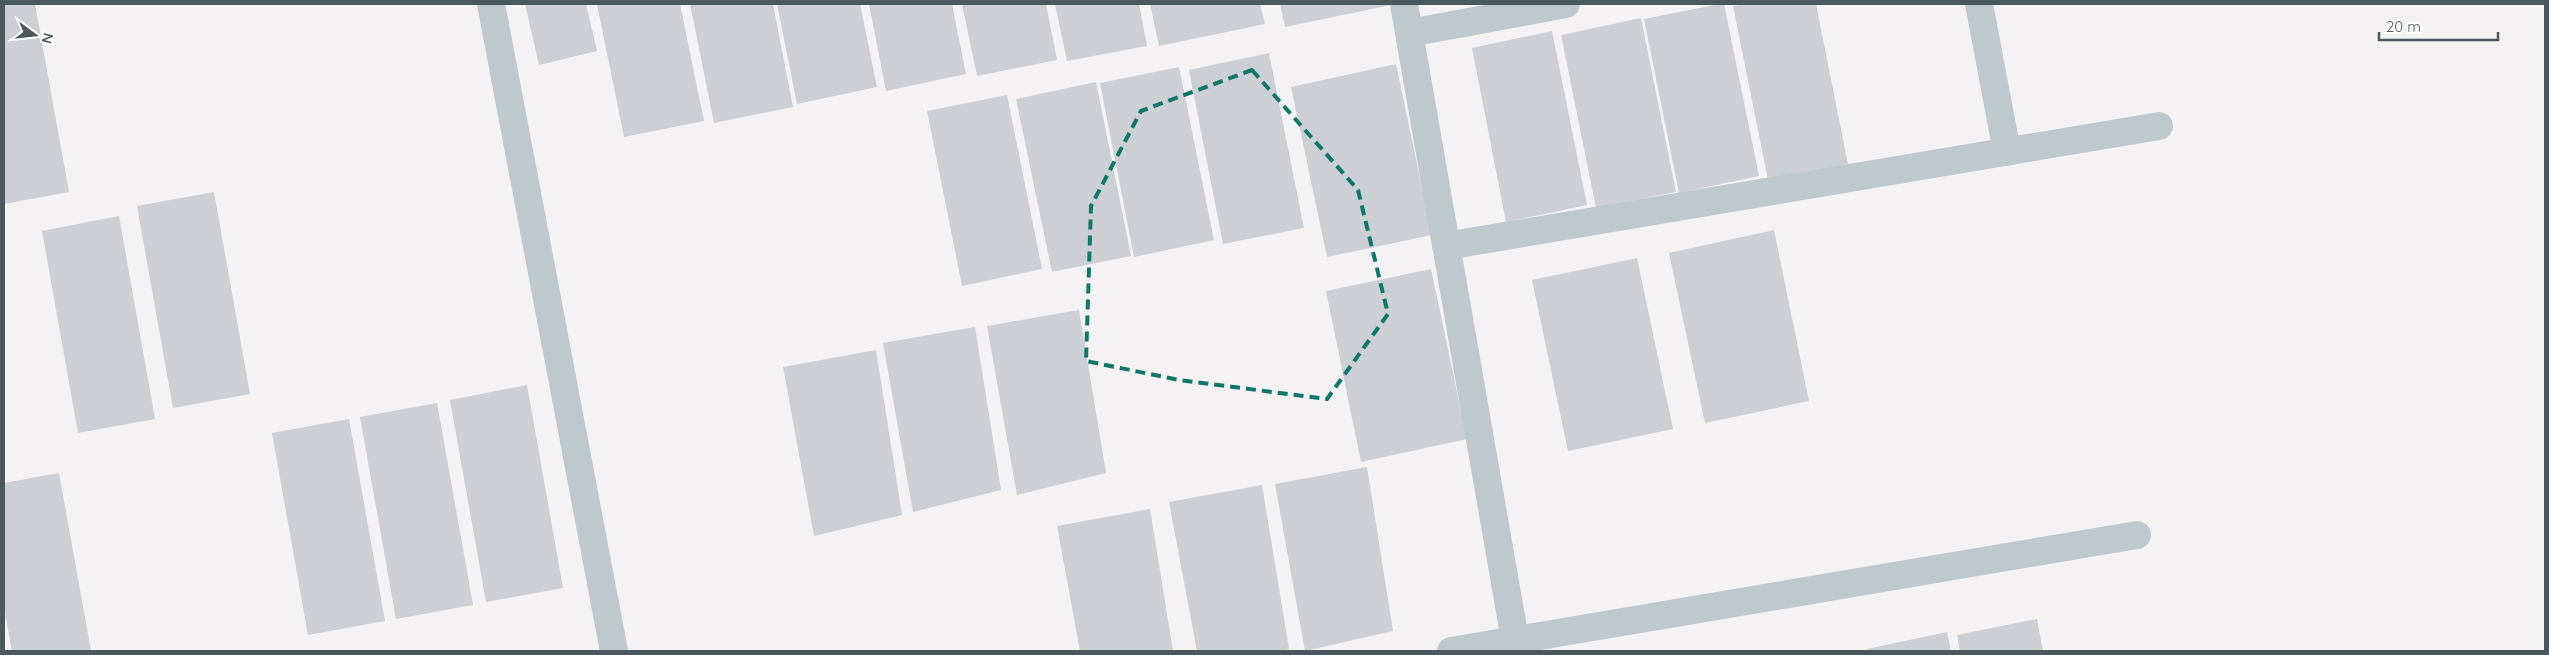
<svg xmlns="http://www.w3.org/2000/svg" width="2549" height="655" font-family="Quicksand,sans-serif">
<rect width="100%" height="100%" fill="#f4f2f2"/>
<!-- building -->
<path fill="#ccd0d4" d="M4,4H35L69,192L4,204Z
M525,4H586L597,51L539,65Z
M597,4H680L704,121L624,137Z
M690,4H773L793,107L714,123Z
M777,4H860L877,87L797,104Z
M869,4H952L966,74L886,91Z
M962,4H1046L1057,60L977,76Z
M1055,4H1139L1147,46L1067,61Z
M1150,4H1260L1265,24L1159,46Z
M1280,4H1391V5L1285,27Z
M1719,4H1724L1759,176L1679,193L1644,19Z
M1744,4H1816L1848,164L1768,180L1733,6Z
M1641,18L1676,192L1596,208L1561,35Z
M1552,31L1587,205L1506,222L1472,48Z
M1269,53L1304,228L1223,244L1189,70Z
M1396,64L1432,235L1327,257L1291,87Z
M1179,67L1214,240L1134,257L1100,83Z
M1096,82L1131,256L1052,272L1016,99Z
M1007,95L1042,269L962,286L927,111Z
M214,192L250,394L173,408L137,206Z
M119,216L155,419L78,433L42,231Z
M1774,230L1809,401L1705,423L1669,253Z
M1637,258L1673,429L1568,451L1532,280Z
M1431,269L1467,439L1361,462L1326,291Z
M1079,310L1106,473L1017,495L987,326Z
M975,327L1001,490L913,512L883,343Z
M876,350L902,515L814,536L783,367Z
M527,385L563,588L486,602L450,400Z
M437,403L473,605L396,619L360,417Z
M349,419L385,621L308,635L272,433Z
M1367,467L1393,631L1305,651L1275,484Z
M59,473L91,651H12L4,608V483Z
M1262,485L1289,649L1280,651H1197L1169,502Z
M1150,509L1173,651H1080L1057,526Z
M2037,619L2043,651H1960L1957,635Z
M1947,632L1951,651H1868L1867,649Z"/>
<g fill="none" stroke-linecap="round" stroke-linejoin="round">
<!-- minor -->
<path stroke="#bec9cd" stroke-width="28" d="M491,4L614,651
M1404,4L1517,651
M1979,4L2007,152
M1409,33L1566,4
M1446,246L2159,126
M1451,651L2137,535"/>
</g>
<!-- marked area -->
<path fill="none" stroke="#0f766e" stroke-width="4" stroke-dasharray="10 6" stroke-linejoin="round" d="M1252,70L1358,190L1388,314L1327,399L1179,380L1086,361L1091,206L1141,111Z"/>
<!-- border -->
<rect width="2549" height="655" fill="none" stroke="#4a595e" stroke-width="10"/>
<!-- north arrow -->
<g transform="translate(35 35) rotate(105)" stroke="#ffffff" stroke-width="4" paint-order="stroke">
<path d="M0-4L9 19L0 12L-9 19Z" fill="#4a595e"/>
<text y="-8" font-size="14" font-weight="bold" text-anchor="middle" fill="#4a595e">N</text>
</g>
<!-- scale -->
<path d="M2379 32v8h119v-8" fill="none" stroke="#4a595e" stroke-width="2.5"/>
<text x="2386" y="32" font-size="15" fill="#4a595e" stroke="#ffffff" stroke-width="4" paint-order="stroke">20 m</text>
</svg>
